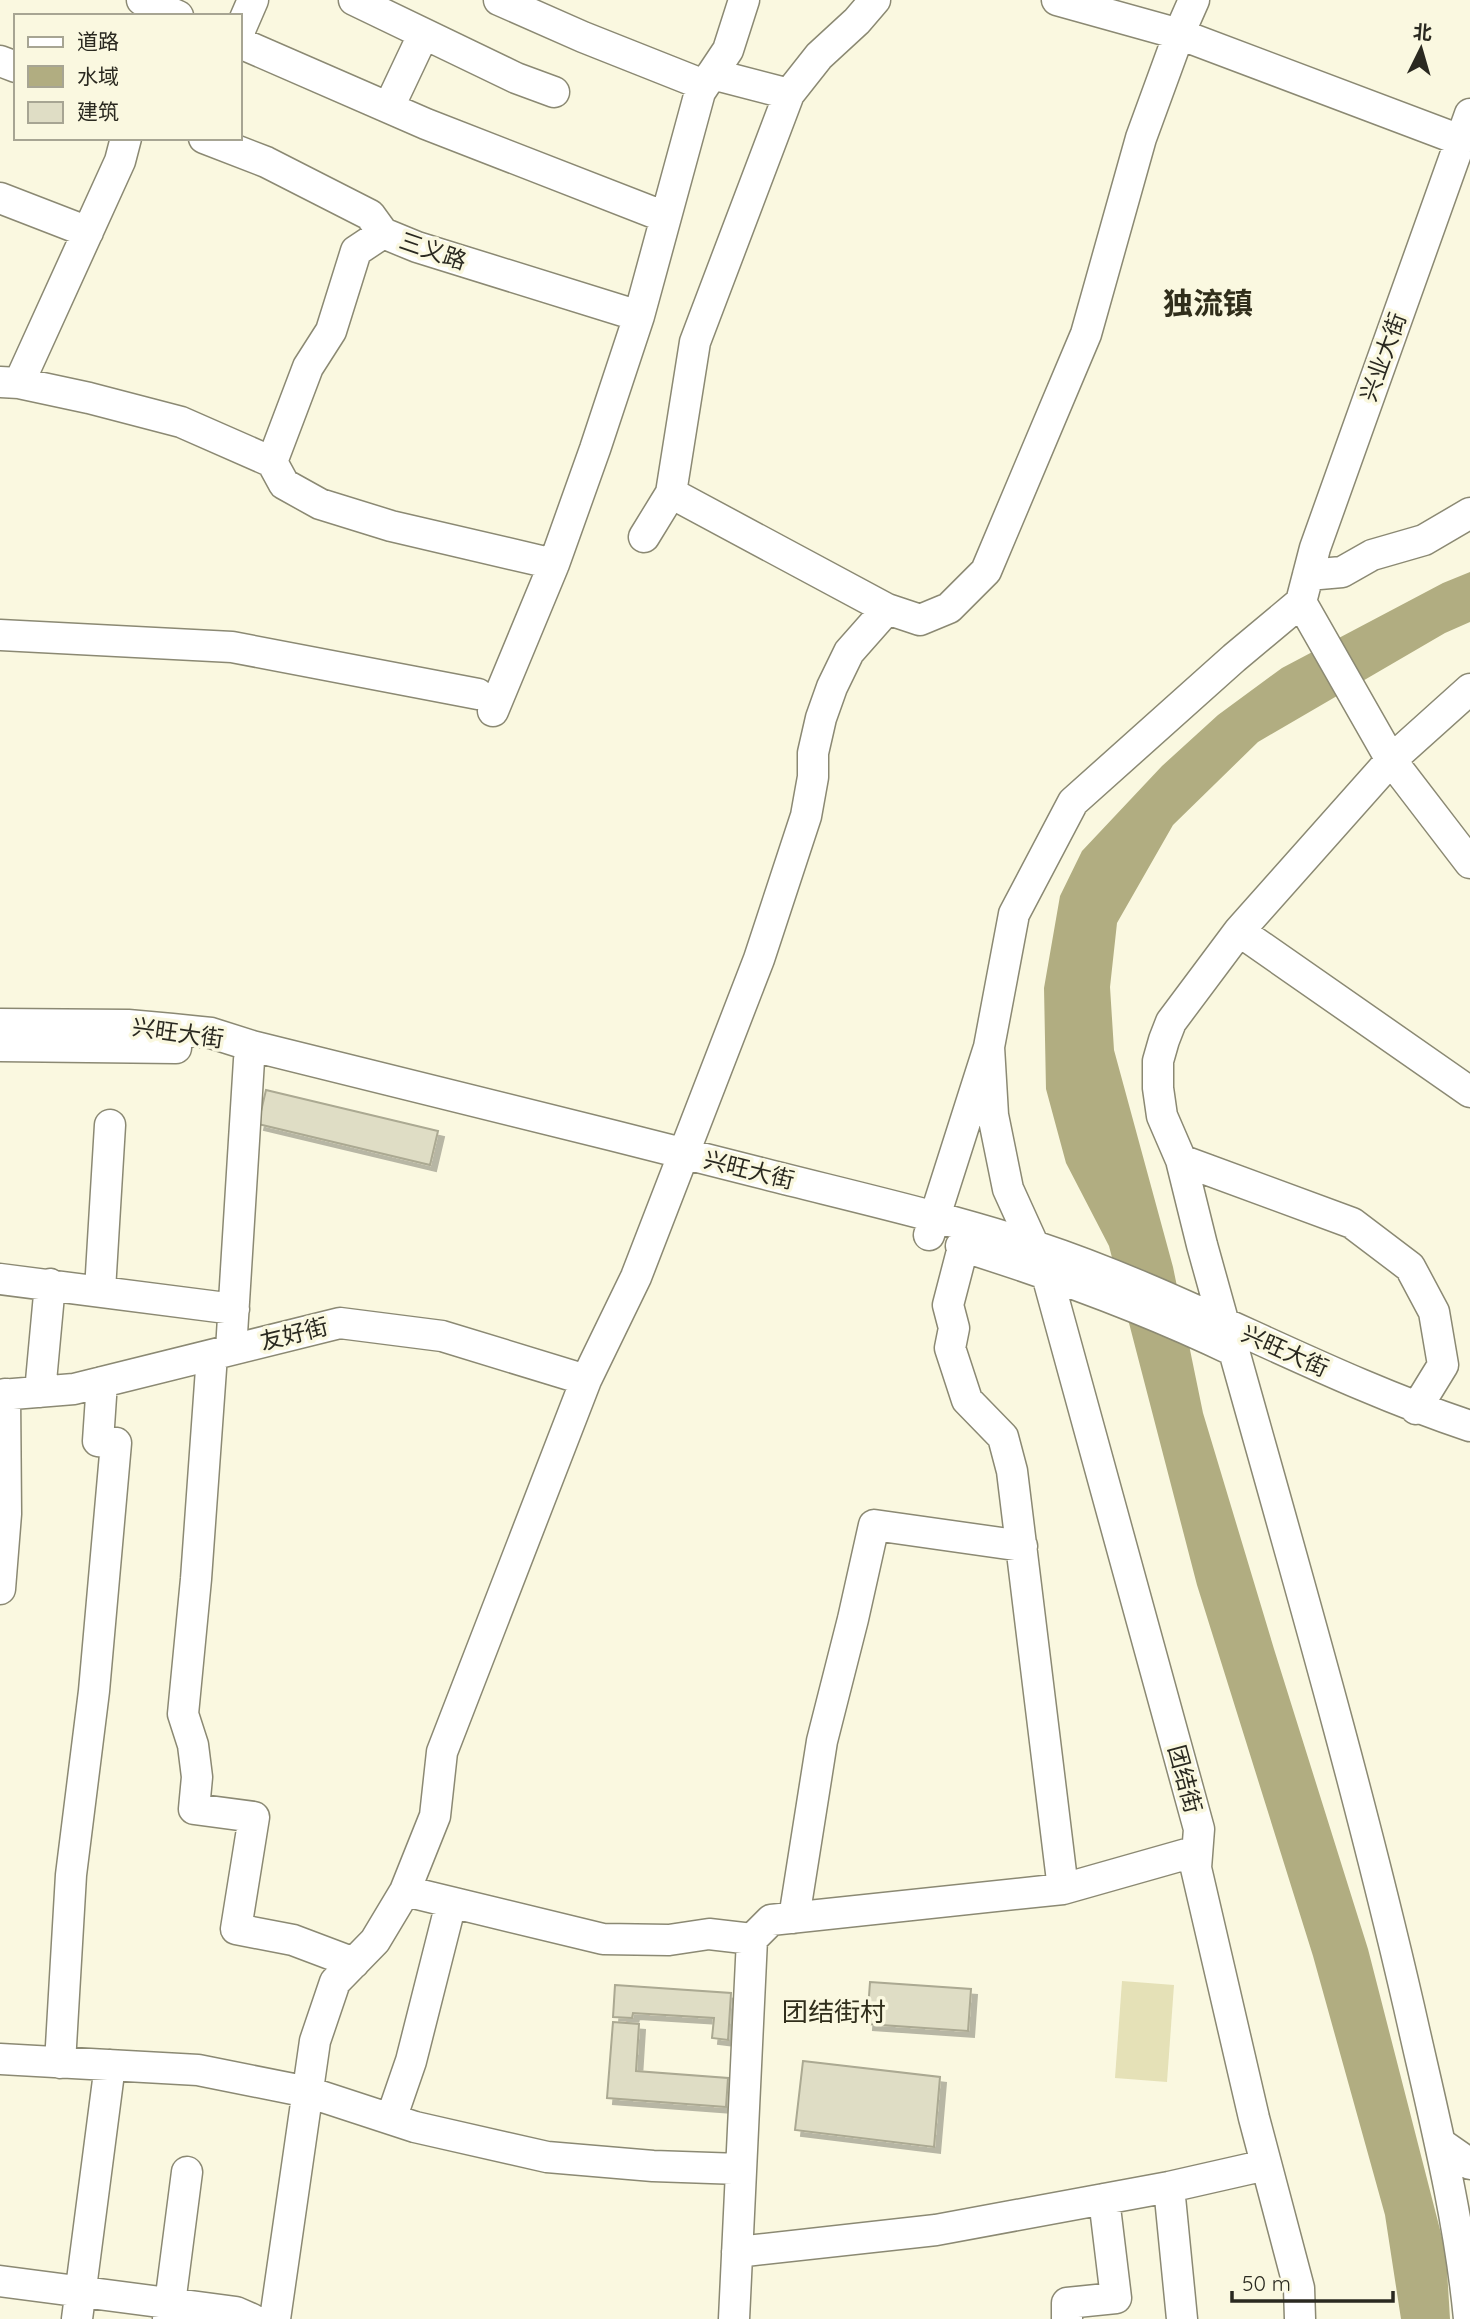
<svg xmlns="http://www.w3.org/2000/svg" width="1470" height="2319" font-family="Quicksand,'Noto Sans SC',sans-serif">
<defs>
<filter id="shadow"><feDropShadow dx="6" dy="6" stdDeviation="0" flood-color="#0004"/></filter>
</defs>
<rect width="100%" height="100%" fill="#faf8e0"/>
<!-- green -->
<path fill="#e5e1b7" d="M1122,1981L1174,1985L1167,2082L1115,2078Z"/>
<!-- water -->
<path fill="#b1ad81" d="M1470,572V622L1445,633L1258,742L1173,825L1117,923L1110,987L1114,1050L1173,1267L1203,1413L1274,1649L1368,1949L1446,2253L1450,2319H1401L1385,2215L1313,1956L1197,1585L1109,1246L1066,1163L1046,1089L1044,988L1060,896L1082,851L1162,766L1218,715L1282,668L1443,583Z"/>
<!-- building -->
<path fill="#dfddc5" stroke="#aba992" stroke-width="2" filter="url(#shadow)" d="M266,1090L438,1131L430,1165L258,1124Z
M870,1982L971,1989L968,2031L867,2024Z
M615,1985L731,1993L728,2040L712,2038L714,2018L633,2013L632,2018L613,2017Z
M613,2022L639,2024L636,2071L728,2078L726,2107L607,2098Z
M803,2061L940,2077L934,2147L795,2130Z"/>
<g fill="none" stroke-linecap="round" stroke-linejoin="round">
<!-- minor casing -->
<g stroke="#8b8973" stroke-width="33">
<path id="minor" d="M142,0L178,16
M354,0L516,78L554,92
M499,0L583,37L704,85
M1057,0L1179,34L1460,140
M240,30L253,0
M240,43L426,124L665,217
M0,61L16,67
M712,74L789,94
M389,107L423,35
M204,138L266,162L370,215L383,233L417,247L639,316
M0,198L88,232
M0,382L19,383L89,398L181,422L272,462L284,484L320,504L391,526L554,564
M19,383L120,161L126,138
M272,462L308,367L331,331L356,251L383,233
M671,493L887,609
M644,537L671,493L695,342L789,94L819,56L857,21L875,0
M1308,575L1342,572L1372,555L1424,540L1470,513
M1301,602L1315,548L1470,114
M1301,602L1391,760L1470,863
M0,635L232,647L478,694
M493,711L554,564L595,449L639,316L700,92L728,50L744,0
M1239,931L1470,1092
M0,1024L128,1025L172,1029L211,1033L252,1046C421,1088 589,1129 757,1172C851,1196 945,1217 1037,1247C1185,1296 1322,1377 1470,1426
M0,1046L176,1048
M989,1047L993,1115L1008,1189L1047,1275L1199,1829L1196,1868L1254,2118L1299,2288L1300,2319
M1181,1160L1352,1223L1410,1267L1434,1312L1443,1365L1416,1409
M968,1228L948,1305L954,1328L950,1348L967,1400L1003,1437L1012,1471L1063,1889
M929,1235L989,1047L1014,914L1073,802L1234,658L1301,602
M961,1246C1051,1274 1149,1310 1234,1351
M0,1279L234,1309
M100,1290L110,1125
M231,1350L249,1060L252,1046
M212,1355L196,1579L183,1714L193,1745L197,1777L194,1809L254,1817L236,1929L293,1940L354,1963
M40,1392L50,1284
M0,1395L74,1389L340,1323L442,1336L586,1380
M0,1589L6,1514L5,1394
M405,1891L603,1939L669,1940L709,1934L752,1939
M794,1918L822,1741L853,1619L874,1525L1022,1546
M0,2059L198,2070L308,2092L415,2127L547,2157L653,2166L740,2169
M60,2063L71,1875L94,1691L116,1443L98,1441L102,1382
M391,2119L411,2061L451,1903
M1440,2143L1470,2164
M1169,2187L1182,2319
M737,2252L936,2230L1169,2187L1266,2165
M0,2281L236,2312L252,2319
M77,2319L110,2065
M168,2319L187,2172
M275,2319L315,2041L335,1982L375,1941L405,1891L435,1816L442,1752L586,1380L636,1277L759,959L806,816L813,777V753L821,718L832,687L849,652L887,609L920,620L949,608L986,571L1086,334L1141,138L1179,34L1194,0
M734,2319L752,1939L771,1920L1063,1889L1197,1851
M1067,2319V2303L1116,2298L1104,2199
M1469,2319C1459,2213 1432,2110 1409,2007C1358,1786 1295,1569 1234,1351L1224,1324L1202,1245L1181,1160L1162,1116L1158,1088V1061L1164,1040L1171,1022L1239,931L1391,760L1470,689"/>
</g>
<!-- minor -->
<use href="#minor" stroke="#fff" stroke-width="30"/>
</g>
<g text-anchor="middle" stroke-width="7" stroke-linejoin="round" paint-order="stroke">
<!-- street labels -->
<g font-size="23" fill="#2a2920" stroke="#faf8e0">
<text transform="translate(433 251) rotate(19)" y="8">三义路</text>
<text transform="translate(1383 357) rotate(-70)" y="8">兴业大街</text>
<text transform="translate(178 1033) rotate(8)" y="8">兴旺大街</text>
<text transform="translate(749 1170) rotate(14)" y="8">兴旺大街</text>
<text transform="translate(294 1334) rotate(-14)" y="8">友好街</text>
<text transform="translate(1285 1351) rotate(24)" y="8">兴旺大街</text>
<text transform="translate(1185 1779) rotate(75)" y="8">团结街</text>
</g>
<!-- quarter labels -->
<g font-size="26" fill="#302e1b" stroke="#faf8e0">
<text x="834" y="2021">团结街村</text>
</g>
<!-- district labels -->
<g font-size="30" font-weight="bold" fill="#302e1b" stroke="#faf8e0">
<text x="1208" y="314">独流镇</text>
</g>
</g>
<!-- legend -->
<rect x="14" y="14" width="228" height="126" fill="#faf8e0" stroke="#a7a593" stroke-width="2"/>
<rect x="28" y="37" width="35" height="10" fill="#ffffff" stroke="#a7a593" stroke-width="2"/>
<text x="77" y="49" font-size="21" fill="#2a2920">道路</text>
<rect x="28" y="66" width="35" height="21" fill="#b1ad81" stroke="#a7a593" stroke-width="2"/>
<text x="77" y="84" font-size="21" fill="#2a2920">水域</text>
<rect x="28" y="102" width="35" height="21" fill="#dfddc5" stroke="#a7a593" stroke-width="2"/>
<text x="77" y="119" font-size="21" fill="#2a2920">建筑</text>
<!-- north arrow -->
<g transform="translate(1421 49) rotate(5)" stroke="#faf8e0" stroke-width="5" paint-order="stroke">
<path d="M0-5L12 26L0 18L-12 26Z" fill="#2a2920"/>
<text y="-10" font-size="19" font-weight="bold" text-anchor="middle" fill="#2a2920">北</text>
</g>
<!-- scale -->
<path d="M1232 2291v10h161v-10" fill="none" stroke="#2a2920" stroke-width="3.5"/>
<text x="1242" y="2291" font-size="21" fill="#2a2920" stroke="#faf8e0" stroke-width="5" paint-order="stroke">50 m</text>
</svg>
